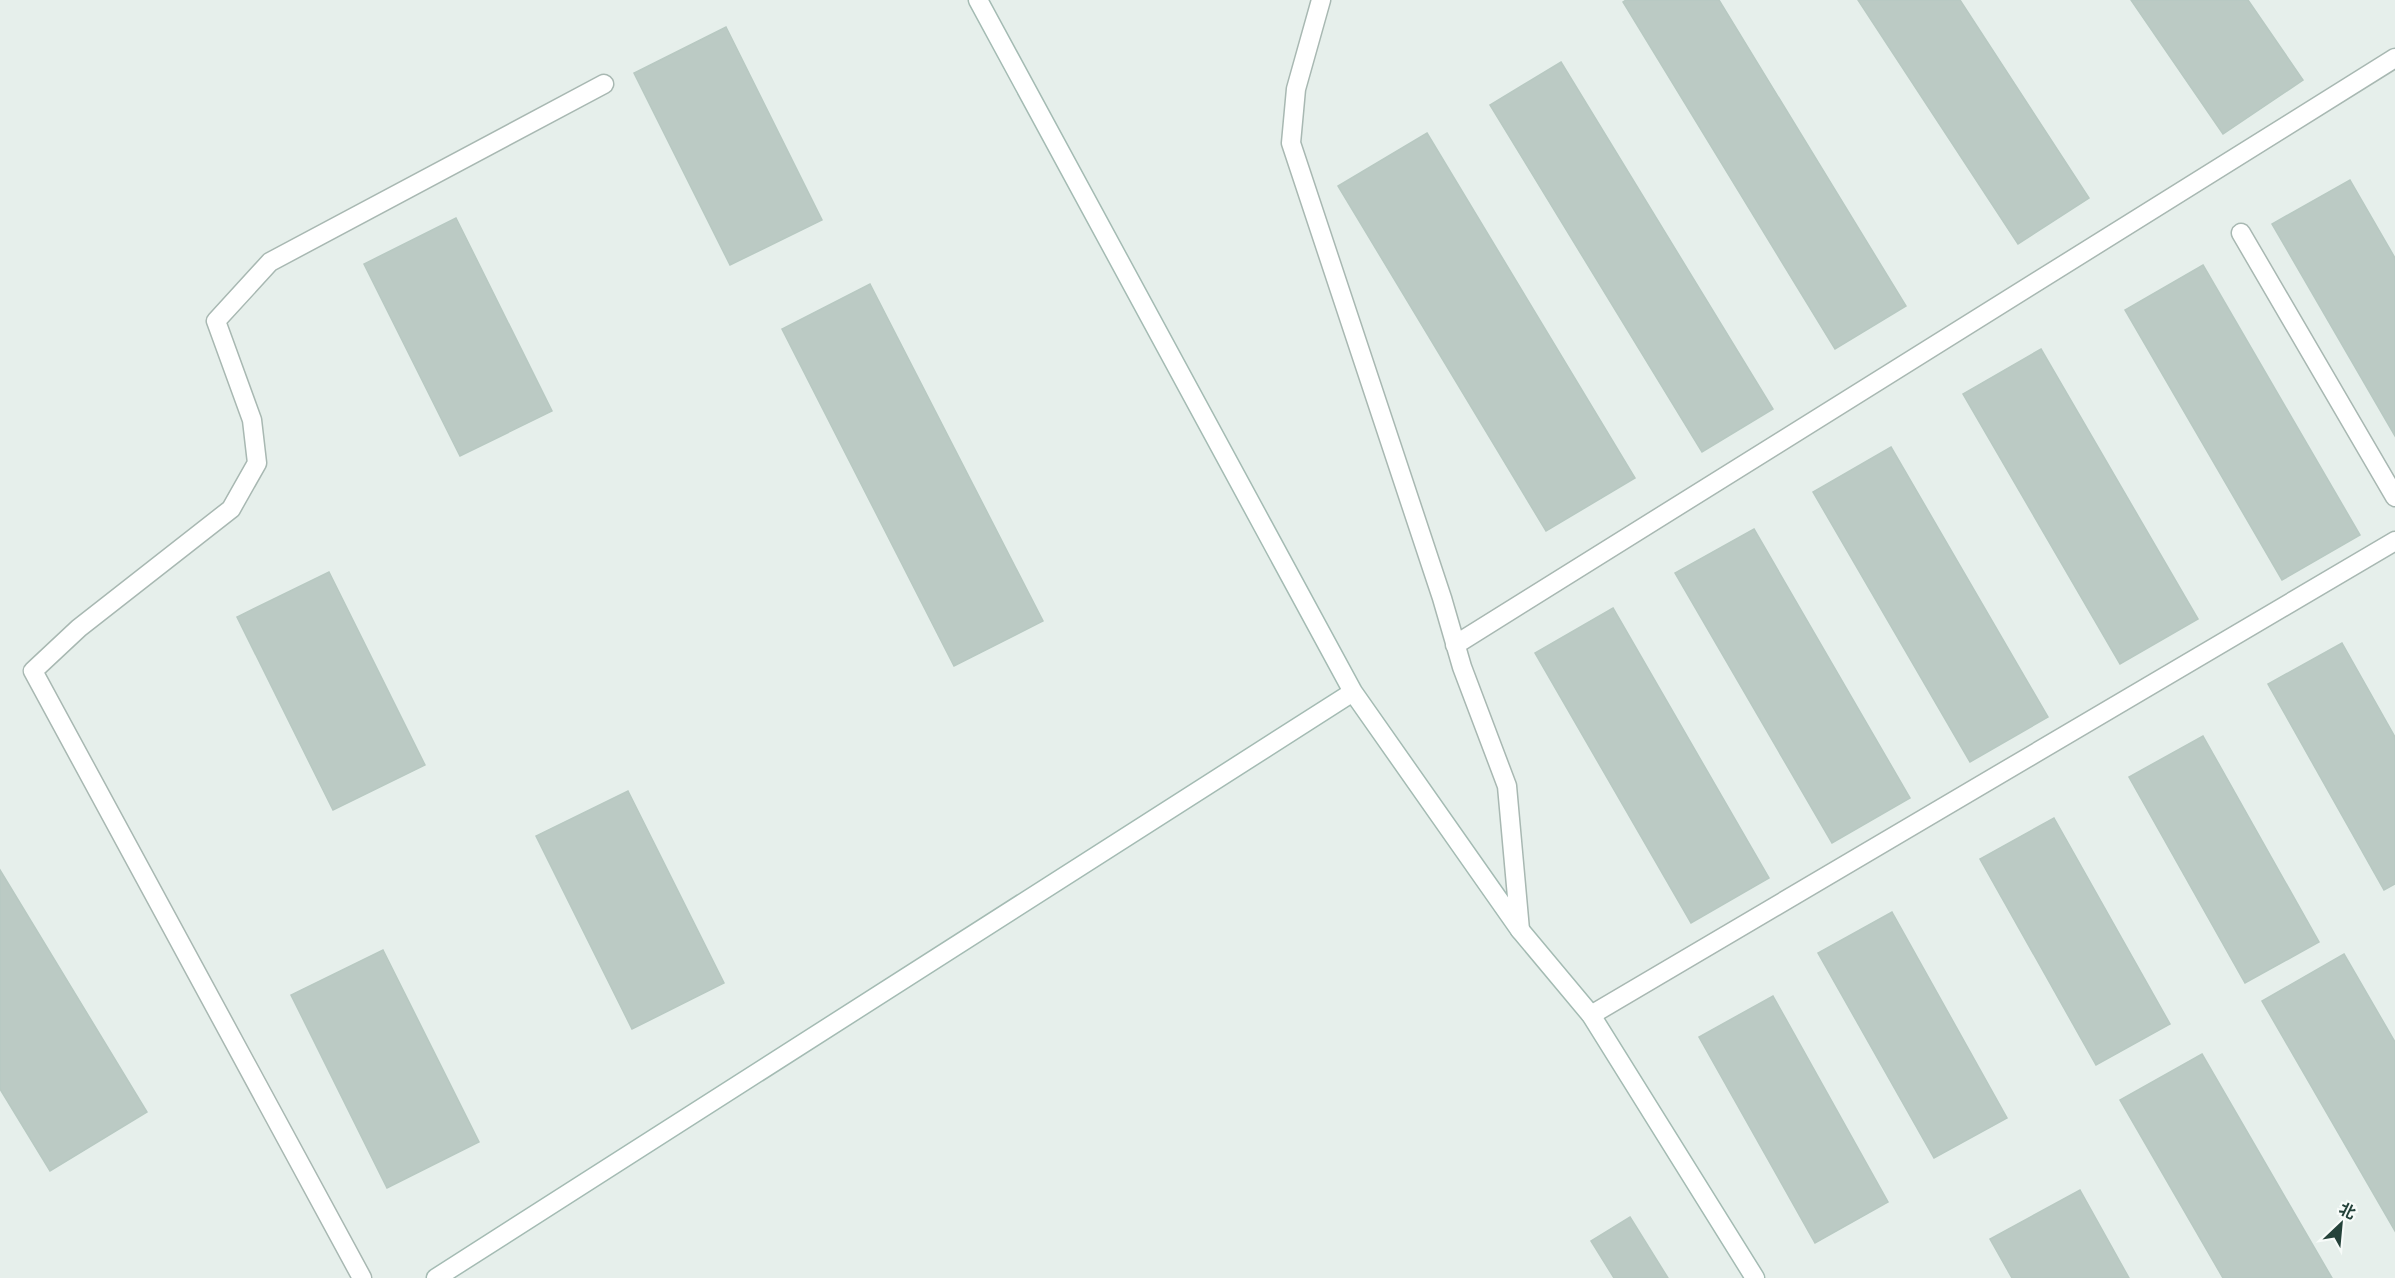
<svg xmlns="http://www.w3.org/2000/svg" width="2395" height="1278" font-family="'Titillium Web','Noto Sans SC',sans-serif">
<rect width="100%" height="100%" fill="#e6efeb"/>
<!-- building -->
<path fill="#bbcac4" stroke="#b8c9c2" stroke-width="1.5" d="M1626,0H1719L1906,306L1835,349L1623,2Z
M1858,0H1960L2089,198L2018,244Z
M2131,0H2248L2303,80L2223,134Z
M726,27L822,220L730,265L634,73Z
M1561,62L1773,409L1702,452L1490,105Z
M1427,133L1635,478L1546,531L1338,186Z
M2350,180L2395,258V436L2272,224Z
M456,218L552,411L460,456L364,264Z
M2203,265L2360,535L2282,580L2125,310Z
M870,284L1043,621L954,666L782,329Z
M2041,349L2198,619L2120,664L1963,394Z
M1891,447L2048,717L1970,762L1813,492Z
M1754,529L1910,798L1832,843L1675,573Z
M329,572L425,765L333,810L237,617Z
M1613,608L1769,878L1691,923L1535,653Z
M2342,643L2395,737V884L2384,890L2268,684Z
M2203,736L2319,942L2245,983L2129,777Z
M628,791L724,983L632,1029L536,836Z
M2054,818L2170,1024L2096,1065L1980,859Z
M0,870L147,1112L50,1171L0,1089Z
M1892,912L2007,1118L1934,1158L1818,953Z
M383,950L479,1142L387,1188L291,995Z
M2344,954L2395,1042V1231L2262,1001Z
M1773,996L1888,1202L1815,1243L1699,1037Z
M2202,1054L2332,1278H2223L2120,1100Z
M2080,1190L2129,1278H2012L1990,1239Z
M1630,1217L1668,1278H1614L1591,1241Z"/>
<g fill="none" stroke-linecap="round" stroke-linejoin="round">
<!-- lane casing -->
<g stroke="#a8b8b2" stroke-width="21">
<path id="lane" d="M362,1278L33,671L79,628L231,509L257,463L252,420L216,321L270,262L604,84"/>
</g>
<!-- street casing -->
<g stroke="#a8b8b2" stroke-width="21">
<path id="street" d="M1321,0L1296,89L1291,143L1442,598L1462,667L1507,786L1520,930
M2241,233L2395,497
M1455,645L2395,58
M1591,1015L2395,541"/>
</g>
<!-- secondary casing -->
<g stroke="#a4bbb3" stroke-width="21">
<path id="secondary" d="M978,0L1353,692L1520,930L1591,1015L1755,1278
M436,1278L1353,692"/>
</g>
<!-- lane -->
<use href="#lane" stroke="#fff" stroke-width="18"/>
<!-- street -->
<use href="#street" stroke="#fff" stroke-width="18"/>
<!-- secondary -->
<use href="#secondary" stroke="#fff" stroke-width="18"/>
</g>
<!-- north arrow -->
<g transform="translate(2341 1224) rotate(26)" stroke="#f7fbf9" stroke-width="4.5" paint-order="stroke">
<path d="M0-4.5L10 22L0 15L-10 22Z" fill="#24423a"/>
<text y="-9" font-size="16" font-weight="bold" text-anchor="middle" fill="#24423a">北</text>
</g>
</svg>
